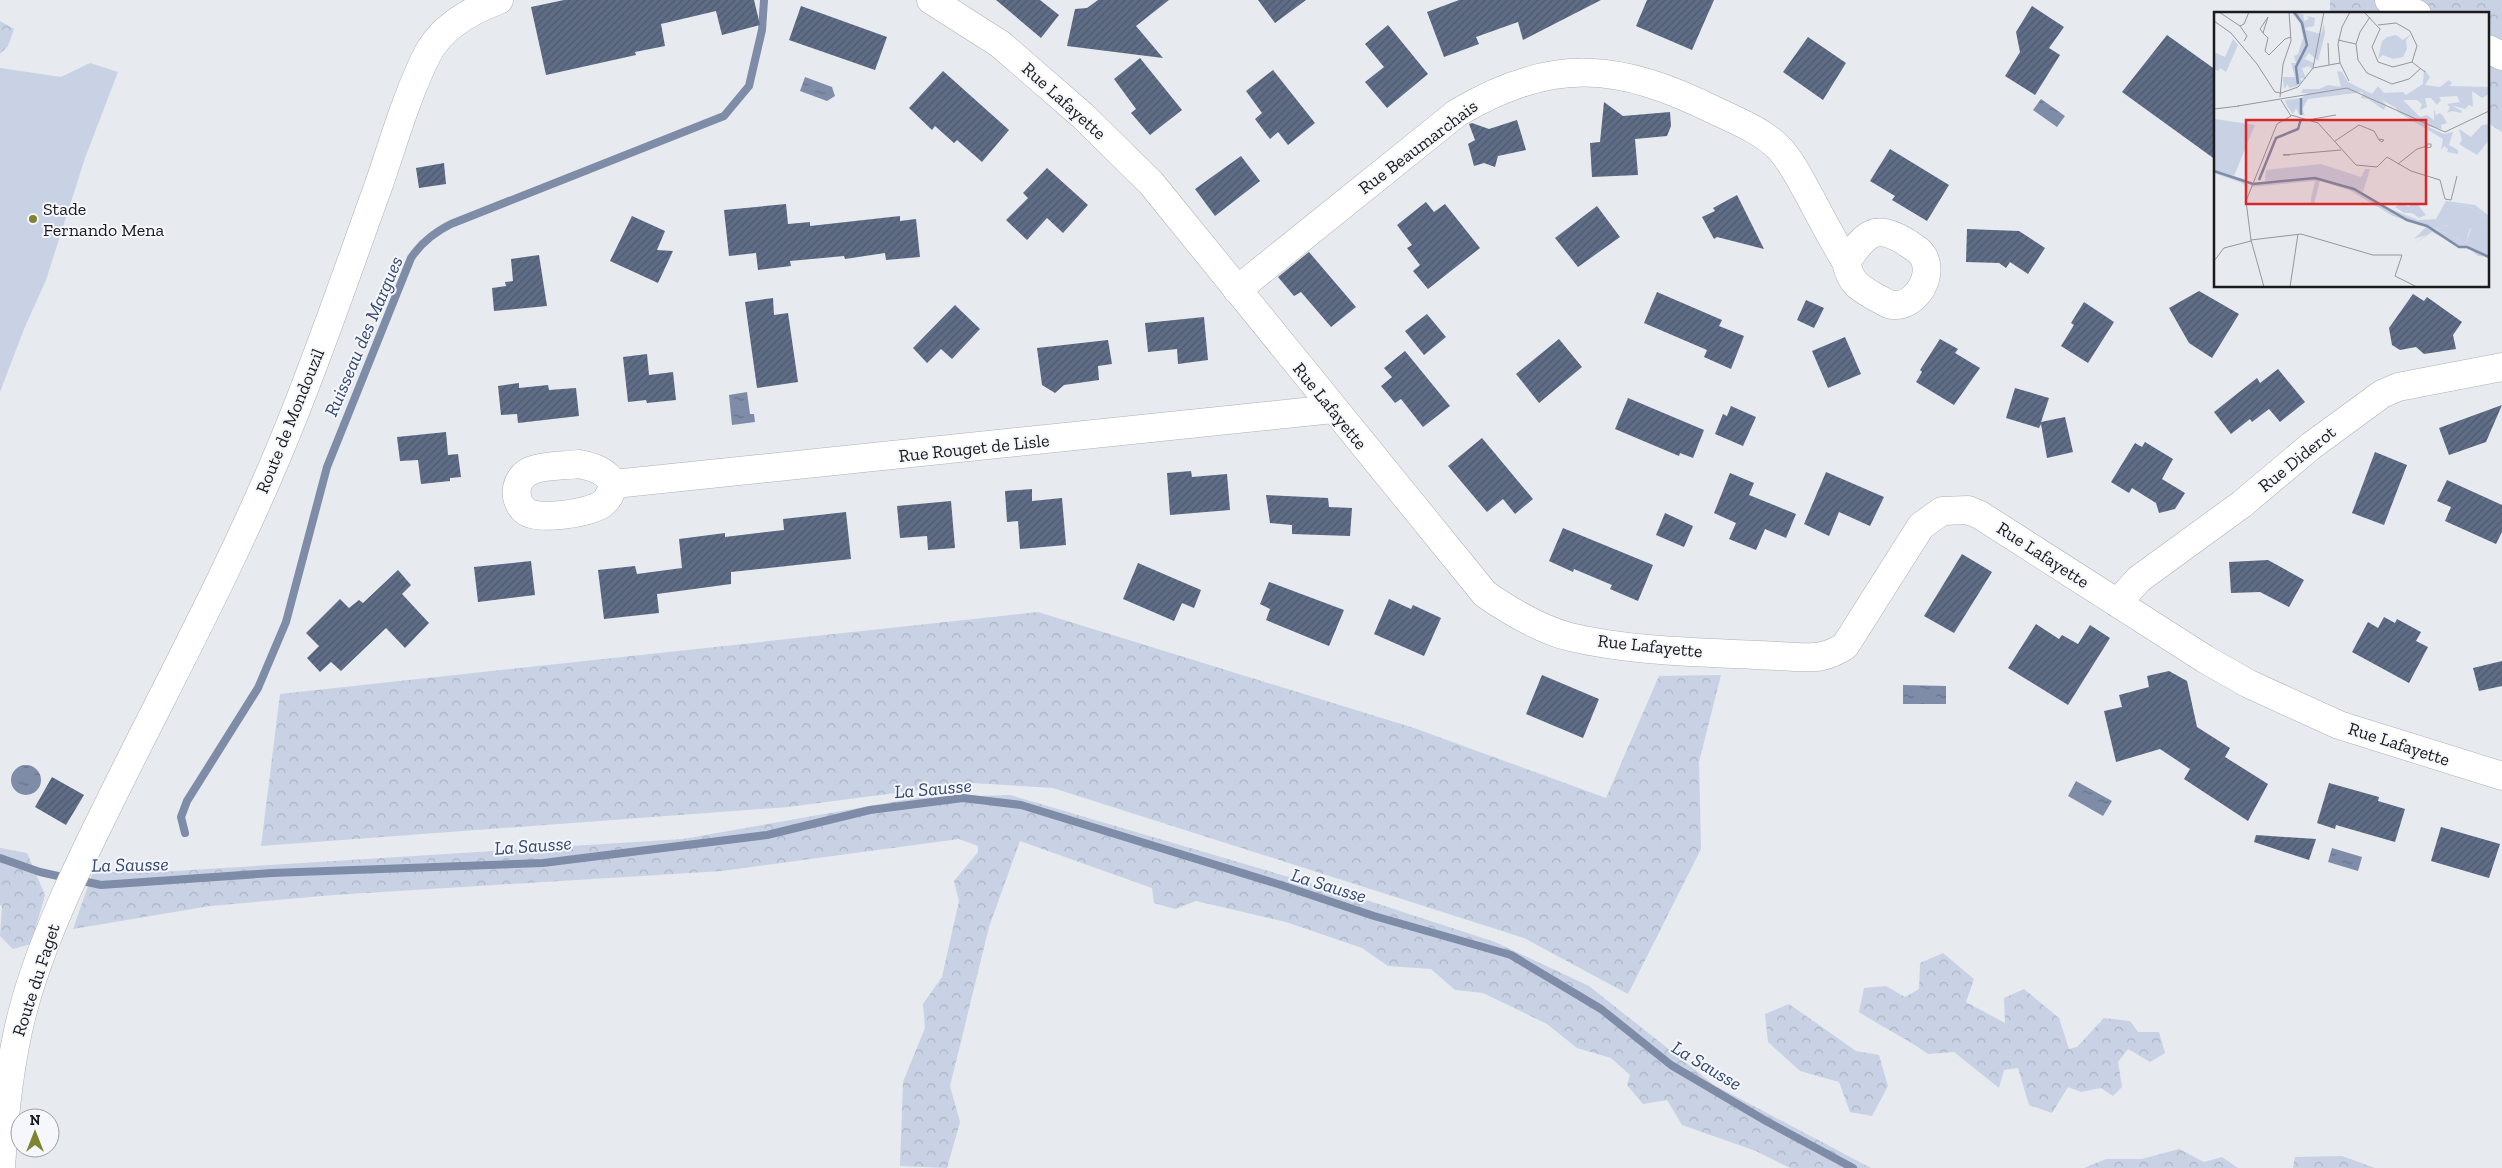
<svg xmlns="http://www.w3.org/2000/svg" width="2502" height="1168" font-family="'Zilla Slab',serif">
<defs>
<pattern id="forest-crowns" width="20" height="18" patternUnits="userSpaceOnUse" patternTransform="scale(1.25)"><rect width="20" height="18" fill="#c8d2e4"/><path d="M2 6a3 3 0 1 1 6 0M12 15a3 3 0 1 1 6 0" fill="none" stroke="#abb4c3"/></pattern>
<pattern id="water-ripples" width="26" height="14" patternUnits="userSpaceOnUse" patternTransform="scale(1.25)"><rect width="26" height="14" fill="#7e8ca7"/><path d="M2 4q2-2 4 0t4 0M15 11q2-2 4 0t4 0" fill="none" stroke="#667287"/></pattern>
<pattern id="building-hatch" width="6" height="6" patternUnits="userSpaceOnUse" patternTransform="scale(1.25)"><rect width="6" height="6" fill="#5f6d87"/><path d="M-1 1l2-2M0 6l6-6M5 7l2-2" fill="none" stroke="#4e596e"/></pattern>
</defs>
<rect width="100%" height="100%" fill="#e7eaef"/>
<!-- grass -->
<path fill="#c8d2e4" d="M90,63L118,72L85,158L46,280L24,329L0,392V68L61,77Z"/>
<!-- forest -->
<path fill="url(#forest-crowns)" d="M2330,0H2502V132L2488,123V14H2330Z
M0,21L14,29L8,46L0,54Z
M1038,612L1414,728L1606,798L1659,676L1721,675L1699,762L1701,849L1628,994L1524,938L1053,788L972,783L788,807L261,846L280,694Z
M1010,795L1357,897L1495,942L1589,986L1714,1085L1871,1168H1790L1756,1151L1682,1125L1667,1100L1643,1104L1627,1085L1630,1075L1611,1058L1577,1048L1547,1024L1483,993L1455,990L1431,969L1388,966L1362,948L1286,922L1196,901L1175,909L1154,903L1152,888L1020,841L989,927L950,1086L960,1122L947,1168L900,1166L903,1082L925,1028L923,1004L942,977L959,901L954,881L978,852V846L959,839L722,871L334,895L210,906L73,929L93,872H159L683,839L915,798Z
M0,848L27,853L45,895L31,944L13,949L0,936L2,906L0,905Z
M1943,953L1974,979L1966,1002L2005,1023L2004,998L2024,989L2059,1018L2069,1049L2077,1047L2104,1018L2130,1021L2138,1032H2159L2165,1053L2150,1062L2128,1049L2118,1062L2122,1087L2113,1096L2101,1088L2081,1092L2068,1087L2052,1113L2029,1105L2018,1068L2004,1070L1999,1088L1954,1052L1928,1054C1906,1038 1882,1027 1859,1012L1864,988L1886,986L1905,997L1919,989L1920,963Z
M1789,1004L1856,1051L1879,1055L1888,1086L1872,1116L1850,1112L1839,1082L1800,1071L1768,1042L1765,1014Z
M2179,1149L2204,1162L2222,1157L2238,1168H2084L2106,1159H2142Z
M2342,1156L2375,1168H2293L2295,1157Z"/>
<!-- water -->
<path fill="url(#water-ripples)" d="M805,77L832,87L835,96L827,101L800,91Z
M2041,99L2065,116L2057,127L2033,110Z
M747,392L750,414H754L755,422L732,425L729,395Z
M1903,685L1946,686V704H1903Z
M11 780a15 15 0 1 1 30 0a15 15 0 1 1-30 0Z
M2076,781L2112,801L2103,816L2068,796Z
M2332,848L2362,857L2358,871L2328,862Z"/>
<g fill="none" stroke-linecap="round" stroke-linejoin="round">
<!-- stream -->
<path stroke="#7e8ca7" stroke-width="8" d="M185,833L181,817L187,801L258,688L286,622L327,467L411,258C421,243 435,232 451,224L724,116L749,86L762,30L764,0
M0,858L40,872L67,878
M78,880L101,885L272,873L543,863L767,835L870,810L963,798L1021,805L1284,886L1374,916L1511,955L1601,1009L1671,1065L1766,1121L1853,1168"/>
</g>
<!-- building -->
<path fill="url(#building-hatch)" d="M564,0H754L760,25L722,35L716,11L661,24L665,46L635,52L636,55L546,75L531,7Z
M996,0H1040L1059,15L1041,38Z
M1098,0H1169L1136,26L1163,58L1067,46L1075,9L1087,8Z
M1258,0H1306L1275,23Z
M1459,0H1601L1523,40L1518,22L1476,37L1479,44L1444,57L1427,12Z
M1647,0H1714L1692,50L1636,26Z
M801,6L887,37L875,70L789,40Z
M2032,6L2064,27L2049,48L2060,55L2035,95L2005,76L2020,52L2016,32Z
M1388,25L1428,74L1387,108L1365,82L1384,67L1365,44Z
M2167,35L2216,70V160L2122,92Z
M1808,37L1846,63L1823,100L1783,72Z
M1140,58L1182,110L1150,135L1131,113L1136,109L1114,79Z
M1273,70L1315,123L1288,145L1278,132L1270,139L1255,119L1262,113L1246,91Z
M943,71L1009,130L982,162L957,140L954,143L935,126L932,130L909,108Z
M1604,102L1623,116L1670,112L1671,126L1667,136L1635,139L1638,175L1592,177L1590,143L1600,142Z
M1517,120L1526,150L1498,156L1495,167L1484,163L1474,166L1468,144L1475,140L1469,124L1472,123L1489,129Z
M1890,149L1949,185L1927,221L1892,200L1895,196L1870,181Z
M1241,156L1260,181L1215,216L1195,189Z
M444,163L446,184L419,188L416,168Z
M1047,168L1088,205L1063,233L1047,218L1027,240L1006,220L1028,198L1023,193Z
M1737,195L1764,249L1717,237L1714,239L1702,217L1715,211L1713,208Z
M1426,202L1434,212L1445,204L1480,248L1428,289L1413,271L1420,265L1407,248L1412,245L1397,225Z
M786,204L788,224L810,222V226L900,216V221L916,219L920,257L886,260L885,253L845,259L844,256L790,261L791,266L758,270L756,253L729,256L724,210Z
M1597,206L1620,237L1578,267L1555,238Z
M632,216L665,231L657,250L673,251L658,283L610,261Z
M1967,229L2019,231L2045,248L2028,274L2010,262L2006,268L1999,263L1966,262Z
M1309,252L1356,307L1331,327L1301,292L1294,296L1278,277Z
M539,255L547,306L494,311L492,288L506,286L505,282L513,281L511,259Z
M2199,291L2239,314L2212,358L2189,343L2169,308Z
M1657,292L1722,320L1719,326L1744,336L1731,369L1704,357L1707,350L1644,323Z
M2413,294L2424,301L2427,297L2462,322L2453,335L2456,349L2424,354L2416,347L2400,350L2392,345L2389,328Z
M773,298L774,315L788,313L798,382L757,388L745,302Z
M1806,300L1824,308L1814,328L1797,320Z
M2084,302L2114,322L2088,363L2061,346L2074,325L2071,323Z
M955,305L980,329L952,359L941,349L927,363L913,348Z
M1427,314L1446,337L1424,355L1405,331Z
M1204,317L1208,360L1178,364L1177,349L1148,352L1145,323Z
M1845,337L1861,374L1828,388L1812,351Z
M1559,339L1582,367L1539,403L1516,374Z
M1940,339L1958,349L1955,353L1980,368L1954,405L1916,382L1922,372L1920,370Z
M1108,340L1112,364L1098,366L1099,380L1064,385L1055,393L1042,385L1037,348Z
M1405,351L1450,406L1423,427L1401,399L1395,403L1381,386L1392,377L1384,368Z
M647,354L649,375L673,372L676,400L647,403L646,400L628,402L623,357Z
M2278,369L2305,402L2280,422L2269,409L2252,422L2250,419L2231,434L2214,412L2257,378L2260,383Z
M519,383V388L548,385L549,390L576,388L579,416L518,423L517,414L501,415L498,386Z
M2015,388L2049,398L2041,422L2065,417L2073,452L2047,458L2041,424L2039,428L2006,418Z
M1628,398L1704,430L1693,458L1680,453L1679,456L1615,429Z
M2502,405L2486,442L2449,455L2439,428Z
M1731,406L1756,417L1743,446L1715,434L1723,414L1727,416Z
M446,432L448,455L458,454L461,477L450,478V481L421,484L418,460L400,461L397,437Z
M1482,438L1533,499L1515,514L1503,499L1487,512L1448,466Z
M2145,442L2173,459L2162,479L2185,493L2175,509L2159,513L2156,503L2132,488L2129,493L2111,482L2135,443L2142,447Z
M2375,452L2407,465L2384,525L2352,513Z
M1191,471L1192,477L1227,474L1230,510L1170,515L1167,473Z
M1826,472L1884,497L1870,526L1839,512L1829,536L1804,524Z
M1730,473L1754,483L1749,495L1796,514L1786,538L1765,529L1756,550L1729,539L1736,523L1714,513Z
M2447,480L2502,505V532L2496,544L2445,521L2451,507L2437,501Z
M1032,489V501L1062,498L1066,545L1020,549L1018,521L1007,522L1005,491Z
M1266,495L1328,498L1329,507L1352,508L1350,536L1292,534V525L1270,523Z
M951,501L955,548L928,550L927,536L900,538L897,506Z
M846,512L851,559L731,572V584L657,594L659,613L604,619L598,570L635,566L637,574L682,568L679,539L725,533V537L784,530L783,519Z
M1665,513L1693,526L1684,547L1656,535Z
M1563,528L1653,565L1638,601L1610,589L1612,585L1574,569L1573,572L1549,561Z
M1962,554L1992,572L1954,633L1924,616Z
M2268,560L2304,580L2289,607L2260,592L2231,593L2229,562Z
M531,561L535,595L478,602L474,567Z
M1138,563L1201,590L1194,608L1182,603L1174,621L1123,599Z
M398,570L411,585L402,594L429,623L405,648L386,628L341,671L331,662L320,672L307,658L319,646L306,633L340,599L349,608L359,600L363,603Z
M1269,582L1344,610L1329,646L1266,620L1270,609L1260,604Z
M1389,599L1411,609L1413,605L1441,618L1424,656L1374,634Z
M2384,617L2395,623L2397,619L2421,632L2416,641L2428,647L2409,683L2352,652L2368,622L2378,628Z
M2036,624L2059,639L2062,635L2078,644L2090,625L2110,638L2068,705L2008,668Z
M2502,661V686L2479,691L2473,668Z
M2169,671L2187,681L2197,727L2230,748L2225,757L2268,784L2248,821L2184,779L2190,769L2160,749L2116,762L2104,711L2122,707L2119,695L2149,687L2147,676Z
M1542,675L1599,699L1583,738L1526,714Z
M52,777L84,795L66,825L35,807Z
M2329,783L2379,797L2378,801L2405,809L2395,842L2336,825L2335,829L2317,823Z
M2441,827L2500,844L2489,878L2431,861Z
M2256,835L2316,839L2309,860L2254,842Z"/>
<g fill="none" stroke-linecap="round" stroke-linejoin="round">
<!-- minor casing -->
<g stroke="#adafb4" stroke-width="29">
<path id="minor" d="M931,0L1000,44L1083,116L1151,183L1485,594C1511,612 1539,629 1570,637C1642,654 1721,652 1795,657C1816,658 1826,658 1845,646L1921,526L1942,511L1968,510L1980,515L2205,659L2249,684L2339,725L2502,776
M1237,290L1457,113C1552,56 1620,63 1716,111C1737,121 1762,131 1778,147C1791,160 1800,179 1809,195C1821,218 1833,240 1846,262C1851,285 1860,288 1879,299C1884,301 1888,305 1893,305C1914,307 1932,280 1925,260C1922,251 1913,247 1906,242C1874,222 1865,235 1846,262
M579,464C594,467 606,471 614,484C611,492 609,499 602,504C590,513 535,522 524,510C511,497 516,475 533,470C546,465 564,466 579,464Z
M614,484L1333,409
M2117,603L2139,579L2242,504L2311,446L2382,394L2398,387L2502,367
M1,1168C4,1116 9,1065 22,1014C43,933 86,850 123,775C178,665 236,556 283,442C318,358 347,272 378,187C393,144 407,94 428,53C442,27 472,10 499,0"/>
</g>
<!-- major casing -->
<g stroke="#adafb4" stroke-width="29">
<path id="major" d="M2389,0L2417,14
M2488,49L2502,56"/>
</g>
<!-- minor -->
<use href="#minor" stroke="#fff" stroke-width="28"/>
<!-- major -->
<use href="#major" stroke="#fff" stroke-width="28"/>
</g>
<!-- markers -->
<circle fill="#7e842f" stroke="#f5f7fc" stroke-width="2" cx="33" cy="219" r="5"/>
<g text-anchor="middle" stroke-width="4" stroke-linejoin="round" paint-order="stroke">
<!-- street labels -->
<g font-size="18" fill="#1a1b1c" stroke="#f5f7fc">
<text transform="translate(1064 101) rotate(42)" y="6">Rue Lafayette</text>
<text transform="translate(1418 147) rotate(-37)" y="6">Rue Beaumarchais</text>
<text transform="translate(1330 406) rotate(51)" y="6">Rue Lafayette</text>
<text transform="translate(290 421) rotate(-68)" y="6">Route de Mondouzil</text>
<text transform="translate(974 448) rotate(-6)" y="6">Rue Rouget de Lisle</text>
<text transform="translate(2297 459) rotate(-39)" y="6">Rue Diderot</text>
<text transform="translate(2043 555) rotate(33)" y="6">Rue Lafayette</text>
<text transform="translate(1650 646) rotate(6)" y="6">Rue Lafayette</text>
<text transform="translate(2399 744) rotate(18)" y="6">Rue Lafayette</text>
<text transform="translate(36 980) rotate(-72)" y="6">Route du Faget</text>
</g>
<!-- poi labels -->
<g font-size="18" fill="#1a1b1c" stroke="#f5f7fc" text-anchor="start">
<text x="43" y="215">Stade<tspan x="43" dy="21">Fernando Mena</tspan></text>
</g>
<!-- water labels -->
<g font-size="19" font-style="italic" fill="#344972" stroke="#f5f7fc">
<text transform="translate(363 336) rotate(-67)" y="7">Ruisseau des Margues</text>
<text transform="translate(933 788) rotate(-5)" y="7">La Sausse</text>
<text transform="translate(533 845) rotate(-4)" y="7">La Sausse</text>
<text transform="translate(130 864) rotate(-1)" y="7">La Sausse</text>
<text transform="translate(1329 885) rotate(17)" y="7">La Sausse</text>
<text transform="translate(1707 1065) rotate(31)" y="7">La Sausse</text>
</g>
</g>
<!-- overview -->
<g transform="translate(2214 12)">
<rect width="275" height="275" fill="#e7eaef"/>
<path d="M197,22L192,28L193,37L189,45L179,47L169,43L164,47L168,29L173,25L182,23L189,28ZM1,107L41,113L20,164L0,158ZM241,192L255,194L275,208V218L226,213L233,195ZM235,214L256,216L252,231L222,217Z" fill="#c8d2e4"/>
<path d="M77,0L89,2L90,9L95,7L93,4L101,6L100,14L91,16L92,18L107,22L110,11L111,22L104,49L95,41L90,47L100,51L98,57L95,54L88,56L92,67L86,66L88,70L83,74L75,76L74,72L70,77L69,65H81L77,51H82L80,44L84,42L89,26L86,11ZM210,57L216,65L211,73L226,75L235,68L238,71L235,74L275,75V82L268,86L258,79L259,95L255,93L251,97L237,93L248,99L247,101L238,99L233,101L236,95L233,92L246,90L243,84L225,85L227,88L223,93L217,86H211L213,95L206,98L208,92L203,88H189L206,105L213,103L220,108V97L222,103L226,101L229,104L233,111L227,113L228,117L212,114L230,122L239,120L235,133L244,138V142L233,140L234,137L230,134L227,138L229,127L184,100L182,96L168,88L172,93L170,98L154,87L147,86L149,80L94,87L88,97L91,104L85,102L82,96L79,102L73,94L71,88L87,86L94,81H87L89,77H105L114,73L127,75L123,59L128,60L134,70L158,82L164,74L170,81L189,80L192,83L209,72ZM275,112V128L263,143L245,132L248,128L245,117L257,125L268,113ZM107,152L147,165L151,157H156L149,180L141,176L104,165L139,176L174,196L204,208L222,207L232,189L261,193L275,204V208L255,194L241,192L233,196L232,207L226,213L235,214L222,217L252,231L258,214L275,218V245L264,244L252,234H246L218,220L200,232L212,223L200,227L212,215L179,204L135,178L106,169L100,192H97V186L101,169L37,175L39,171L94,166L51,169L52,158ZM0,158L30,167L34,176L28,171L0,161ZM188,191L195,195L197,191L204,193L212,203L205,206L198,201H190L181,195Z" fill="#c8d2e4"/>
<path d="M19,27L24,33L12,60L6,56L4,59L0,57V40L11,45Z" fill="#c8d2e4"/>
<path fill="none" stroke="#7e8ca7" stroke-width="2.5" d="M80,0L88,11L93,33L82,55L84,72M87,86V103M0,159L39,172L101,166L140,177L193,208L213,214L245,235H253L275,245M45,168L62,126L84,117L87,107"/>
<path fill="none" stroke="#95979b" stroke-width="1" d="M5,0L26,14L30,12L35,0M150,0L166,17L158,35L164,50L179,55L198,50M156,5L146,20L142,32L144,48L153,61L178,72L195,67L206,57M0,9L17,21L43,52L61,80L67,81M164,13L182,11L196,19L203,34L198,50M26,14L33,24L30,29M49,21L46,17L54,5L49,21L54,26L51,39L55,43L71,27L77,25M124,28L142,32M114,31L115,53M198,50L211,60M99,56L126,51M135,69L126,51L124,32L128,15L136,0M67,81L84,75L99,56L110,0M66,85L69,52L77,29L75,0M24,94L133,76L231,120L275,99M0,97L25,94M77,103L104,111L142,153L163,155L173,145L197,159L226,168L231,187L237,188L243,164M99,107L122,103M121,129L145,113L160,119L165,128L168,130L170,128L165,127M213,132H217V135L213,136ZM76,143H69L127,138M184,152L203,137L213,134M37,228L87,222L159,243H188L181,264L203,275M0,249L10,236L37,229M50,275L37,228L32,189L63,112L77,104L67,88M76,275L84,222"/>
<path fill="#d62828" fill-opacity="0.15" stroke="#d62828" stroke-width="2.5" d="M32,108H212V192H32Z"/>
<rect width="275" height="275" fill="none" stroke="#1a1b1c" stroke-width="2.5"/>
</g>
<!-- north arrow -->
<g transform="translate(35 1133)"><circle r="24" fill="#f5f7fc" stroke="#9d9fa2"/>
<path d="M0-4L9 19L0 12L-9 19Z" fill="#7e842f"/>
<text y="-8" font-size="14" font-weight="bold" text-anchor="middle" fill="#1a1b1c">N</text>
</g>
</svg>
